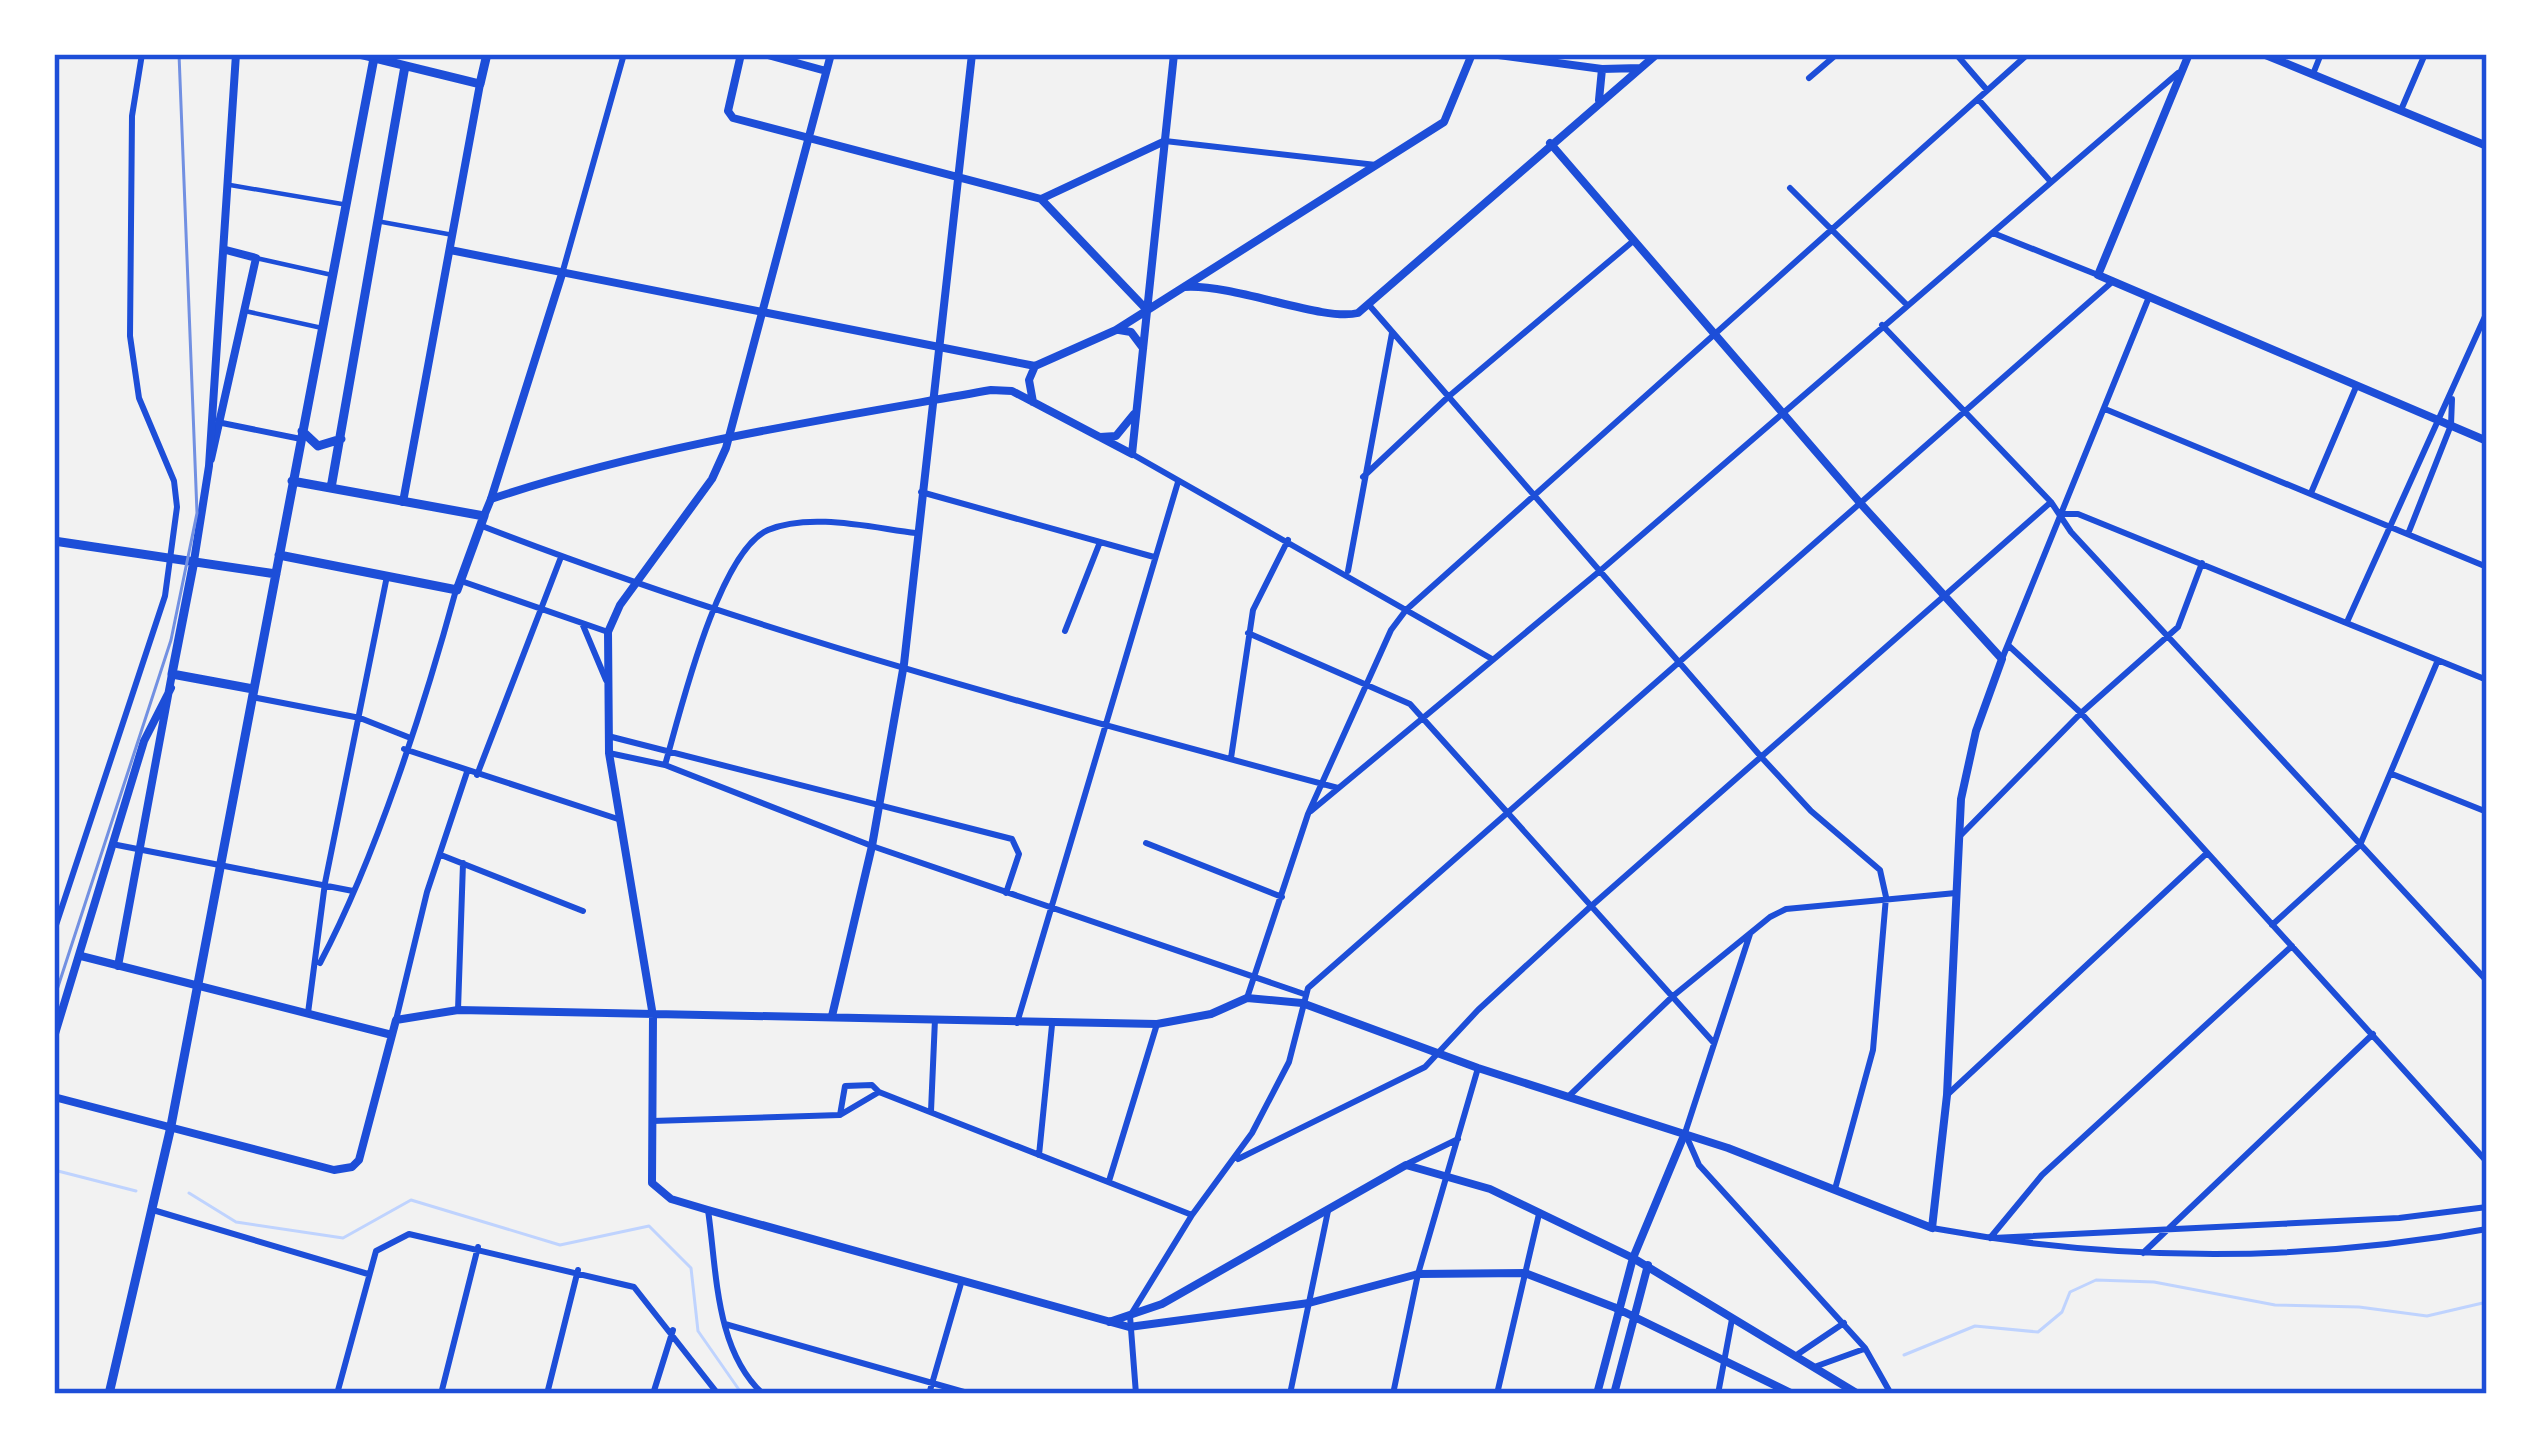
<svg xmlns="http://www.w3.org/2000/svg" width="2541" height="1448" font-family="Bitter,serif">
<rect width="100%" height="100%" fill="#f2f2f2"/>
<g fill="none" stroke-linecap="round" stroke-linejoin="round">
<!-- stream -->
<path stroke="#bfd3fe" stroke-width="3" d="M54,1170L136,1191
M189,1193L236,1222L343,1238L411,1200L560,1245L649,1226L691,1268L698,1331L742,1394
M1904,1355L1975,1326L2038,1332L2062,1312L2070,1292L2096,1280L2154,1282L2275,1305L2359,1307L2427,1316L2487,1302"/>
<!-- pedestrian -->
<path stroke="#1d4ed8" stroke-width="4.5" d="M230,185L342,204
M382,222L453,235
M256,258L332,275
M245,311L322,328"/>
<!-- minor -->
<path stroke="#1d4ed8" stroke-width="6" d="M1956,54L1987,90
M2313,74L2321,54
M1809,78L1837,54
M1978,99L2051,182
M2401,110L2425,54
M1165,141L1376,165
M1790,188L1906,304
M1993,233L2098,275
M562,274L624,54
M1369,305L1763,759L1811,811L1880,870L1886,897L1873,1050L1835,1189
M1882,325L2051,502L2071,532L2487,981
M2105,409L2487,567
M222,423L301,439
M1132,454L1492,659
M1363,477L1448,397L1632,242
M921,492L1154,557
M2311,493L2356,387
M2061,514H2078L2487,680
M482,526C757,633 1053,712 1338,788
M2408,534L2451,425L2452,399
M1348,571L1392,333
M464,582L608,632
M2347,622L2487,312
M582,623L606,680
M1065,631L1100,542
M1248,633L1410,704L1714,1043
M2008,645L2081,713L2487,1162
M2002,659L2149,297
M252,697L360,718L408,737
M608,736L1012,839L1019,854L1006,893
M404,749L621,820
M609,753L665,765L872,846L1304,994
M1231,758L1253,610L1288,540
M665,765C680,713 718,552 768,530C810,512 873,528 916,533
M2392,774L2487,812
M477,775L561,557
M1311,811L1601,570L2178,73
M1961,835L2081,713L2178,627L2202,563
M1146,843L1282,897
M117,845L353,891
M441,855L583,911
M2272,925L2360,845L2438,660
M54,931L165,596L177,507L174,481L139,398L130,336L132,116L142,54
M1750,934L1685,1133L1699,1165L1865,1348L1891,1394
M320,963C376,857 424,707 456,590
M1247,998L1308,814L1391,630L1406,610L2028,54
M458,1010L463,863
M308,1013L325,883L387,576
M396,1020L427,892L467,772
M1017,1023L1178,482
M1947,1095L2206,854
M1569,1096L1673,996L1770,917L1786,909L1956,893
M931,1111L935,1019
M840,1115L845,1086L872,1085L879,1092
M652,1121L840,1115L879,1092L1192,1215
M1039,1155L1052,1025
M1238,1159L1425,1067L1478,1010L1589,908L2051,502
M1407,1164L1458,1139
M1109,1181L1157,1024
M153,1210L368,1274
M708,1210C717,1272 715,1350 763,1394
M1932,1228C2117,1262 2302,1263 2487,1229
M1990,1238L2042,1175L2292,946
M1993,1238L2399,1218L2487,1207
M2143,1253L2373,1034
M725,1324L971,1394
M1798,1354L1844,1323
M1817,1366L1864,1349
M54,1392L56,1394
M337,1394L376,1251L409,1234L634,1287L718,1394
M441,1394L478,1247
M547,1394L578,1270
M653,1394L673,1330
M929,1394L962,1280
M1136,1394L1130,1316L1192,1215L1252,1133L1289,1062L1308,988L2112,282
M1290,1394L1328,1211
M1393,1394L1418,1274L1478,1068
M1497,1394L1539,1214
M1718,1394L1732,1319"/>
<!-- tertiary -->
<path stroke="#1d4ed8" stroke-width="8" d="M741,54L728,111L733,118L1041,199L1147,310
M764,54L826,71
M831,54L726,448L712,479L620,605L608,632L609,753L653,1016L652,1183L671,1199L708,1210L1129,1327L1309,1303L1418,1274L1525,1273L1616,1308
M2189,54L2098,275L2487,441
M2263,54L2487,146
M1041,199L1165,141
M211,459L256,258L226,250
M491,499L562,274
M81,956L392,1035
M118,966L172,674
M832,1016L872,846L904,664L972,54
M54,1037L144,741L171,688
M54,1097L334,1170L352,1167L359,1160L396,1020L458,1010L1157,1024L1211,1014L1247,998L1302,1003L1478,1068L1728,1148L1932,1228L1947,1095L1961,799L1976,731L2002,659L1861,504L1550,143
M1109,1322L1162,1304L1406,1165L1490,1189L1633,1258L1685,1133"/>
<!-- secondary -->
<path stroke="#1d4ed8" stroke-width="8" d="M357,54L374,58
M1491,54L1602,69L1640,68
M1599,100L1602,69
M450,250L1035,366
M1185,287C1236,284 1323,322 1358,313L1657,54
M1119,330L1131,332L1143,348
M1035,366L1116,330L1444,122L1472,54
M1033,402L1029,380L1035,366
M1100,437L1116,436L1134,414
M403,502L480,84
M484,516L491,499C654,445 822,420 991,390L1012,391L1132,454L1174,54
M194,561L209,466L236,54
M1616,1308L1793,1394
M1597,1394L1633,1258L1858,1394
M1614,1394L1648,1265"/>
<!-- primary -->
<path stroke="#1d4ed8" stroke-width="9" d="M302,431L318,446L341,439
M331,488L405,66
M54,541L276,574
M279,555L457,590L484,516L292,481
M194,561L172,674L253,689
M109,1394L170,1131L374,58L480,84L487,54"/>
<!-- rail -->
<path stroke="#7290e2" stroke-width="3" d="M54,999L171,640L197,513L179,54"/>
</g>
<!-- border -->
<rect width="2541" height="1448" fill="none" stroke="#ffffff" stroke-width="114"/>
<rect x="57" y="57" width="2427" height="1334" fill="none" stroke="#1d4ed8" stroke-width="4.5"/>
</svg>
